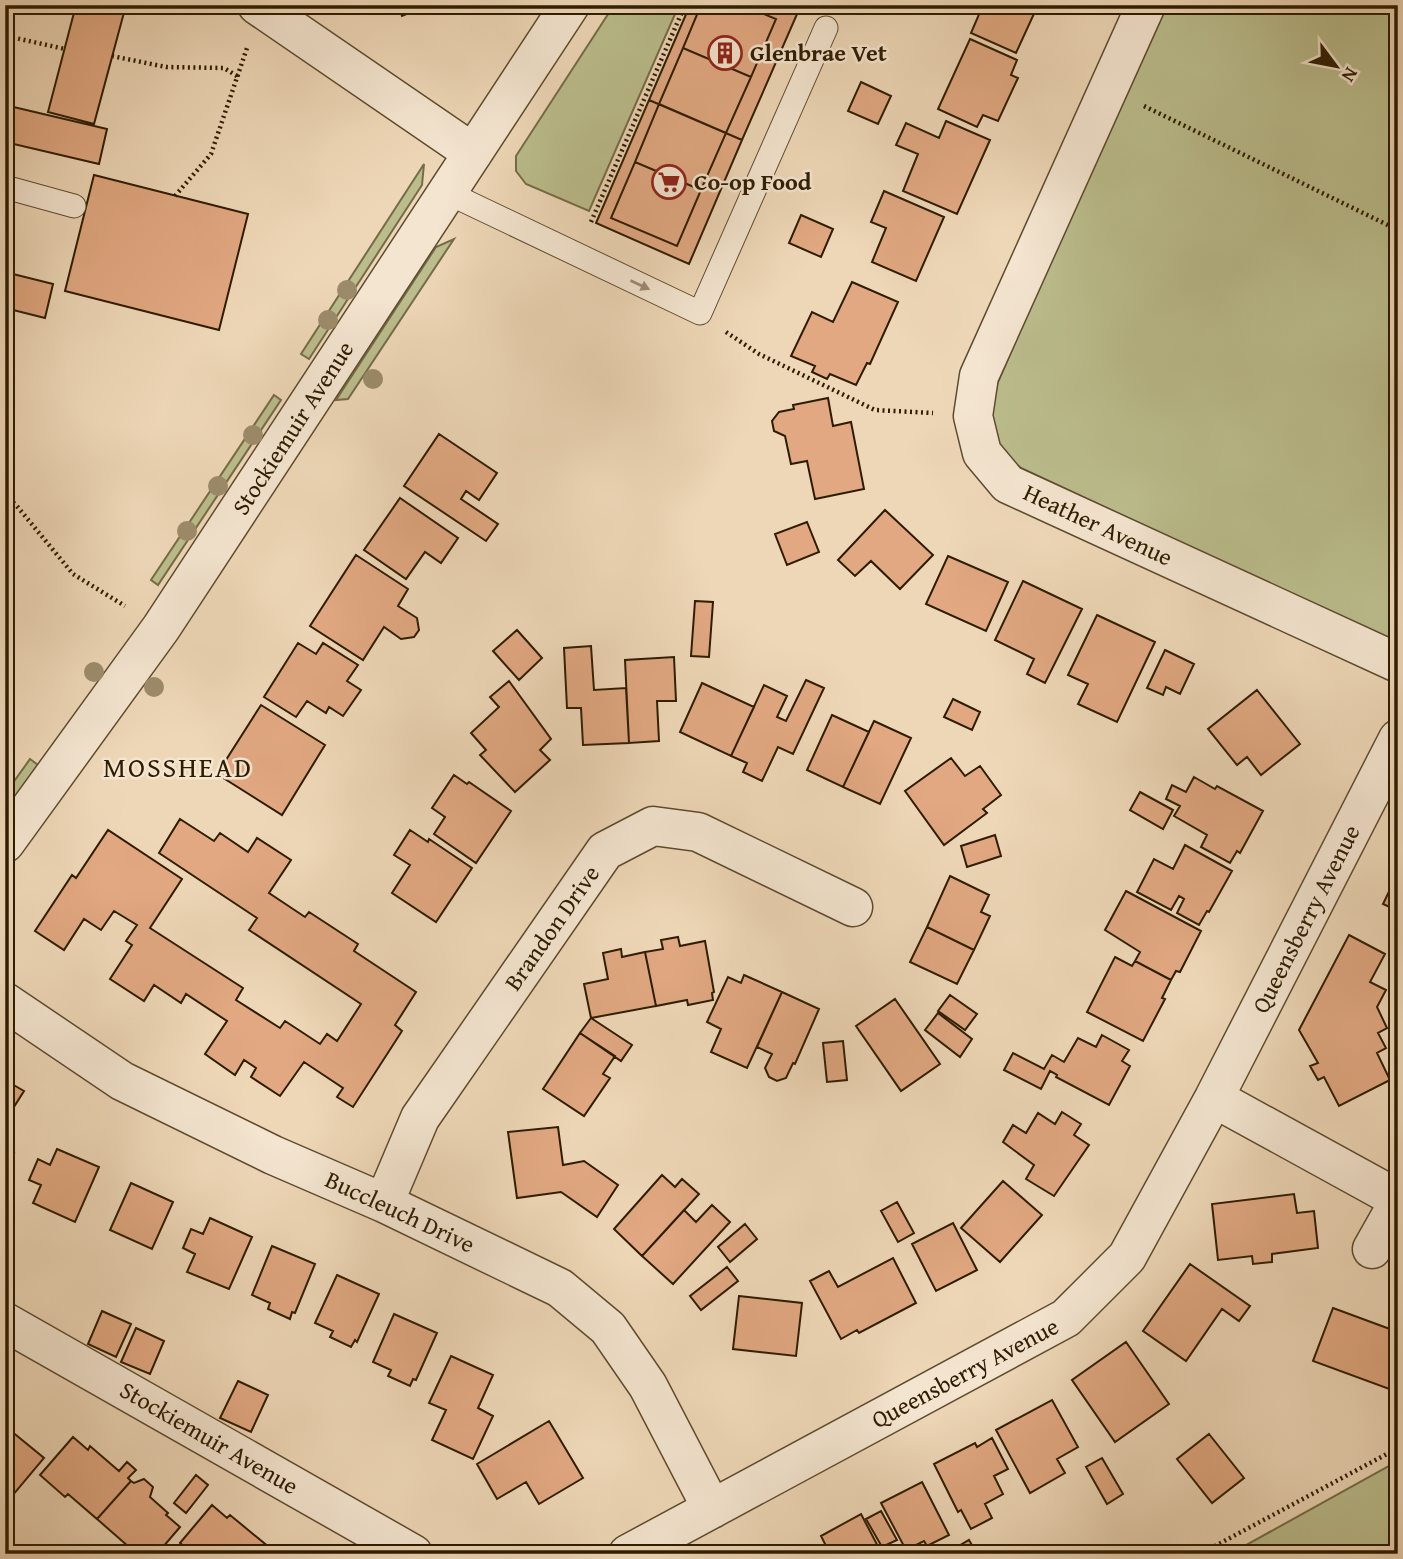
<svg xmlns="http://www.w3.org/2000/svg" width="1403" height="1559" font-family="'Gentium Book Plus',serif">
<rect width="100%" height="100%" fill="#eed7b7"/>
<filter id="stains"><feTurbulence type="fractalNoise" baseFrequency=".00286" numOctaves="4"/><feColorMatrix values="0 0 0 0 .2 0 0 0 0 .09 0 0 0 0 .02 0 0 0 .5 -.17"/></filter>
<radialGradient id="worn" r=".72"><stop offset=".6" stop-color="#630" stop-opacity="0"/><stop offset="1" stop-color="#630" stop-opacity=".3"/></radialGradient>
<!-- green -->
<path fill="#bbbd8d" stroke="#746c47" stroke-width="2" d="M614,5H679L589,211L526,184L516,171V156Z
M1162,5H1398V644L1021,468C993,445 991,433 991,398Z
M424,164L422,185L309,359L301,354Z
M454,239L348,399L336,400L436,247Z
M274,395L281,400L158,585L151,580Z
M30,759L38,765L5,811V794Z
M1398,1461V1554H1230Z"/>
<!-- building -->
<path fill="#e1a881" stroke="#2e1c01" stroke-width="2" d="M76,5H126L94,124L48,112Z
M398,5H428L402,16Z
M690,5H801L742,140L649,100Z
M701,5H742L776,19L751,77L683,48Z
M983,5H1038L1016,53L971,33Z
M970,39L1017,60L1011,75L1018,78L998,121L983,115L977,127L938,109Z
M683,48L751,77L726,133L659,104Z
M861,82L891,96L878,124L848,111Z
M649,100L742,140L689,264L596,223Z
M659,104L726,133L701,190L635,162Z
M5,105L107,129L99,164L5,142Z
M946,121L990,140L957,214L903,191L918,154L896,145L906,123L939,138Z
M635,162L701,190L677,246L611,218Z
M94,175L248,214L219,330L65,291Z
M884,191L944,217L916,281L872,262L886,228L871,222Z
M801,215L833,229L821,257L789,243Z
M5,272L53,284L45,318L5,308Z
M852,282L898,302L870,364L867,363L856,385L830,374L827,379L812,372L815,366L791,356L812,312L833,322Z
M828,398L833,426L851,422L864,489L815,499L807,461L791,464L785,436L774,431L772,421L779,412L794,409L793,405Z
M439,434L497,473L479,500L466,491L461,499L498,524L486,541L404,486Z
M400,498L458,538L441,563L425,552L406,579L364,550Z
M885,510L933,555L900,589L871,561L855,576L838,560Z
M807,522L819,552L787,565L775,534Z
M356,555L408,589L398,606L417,618L419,630L414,637L401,639L384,627L363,660L310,626Z
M948,556L1008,582L986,631L926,604Z
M1023,581L1082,609L1045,683L1027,674L1034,659L995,640Z
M695,601L713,602L709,657L691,656Z
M1097,615L1155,642L1117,722L1078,704L1088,684L1068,675Z
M517,630L542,658L519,680L493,651Z
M298,643L316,654L323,643L358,665L347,681L361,690L343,716L329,707L326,713L307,701L296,717L264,697Z
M591,646L594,690L626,688L629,743L583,745L581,708H567L564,648Z
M1165,650L1194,664L1180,694L1166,687L1163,695L1147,688Z
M674,657L676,701H657L659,741L629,743L625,660Z
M806,680L824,688L793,754L778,747L762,781L743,772L747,763L731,756L764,685L787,696L777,717L786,721Z
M509,681L551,739L540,750L550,760L515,792L480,755L486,750L471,733L499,707L490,697Z
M702,683L754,707L731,756L680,732Z
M1257,690L1300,744L1261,775L1247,757L1237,765L1208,729Z
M953,699L980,712L972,730L944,717Z
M261,705L325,745L282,815L217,774Z
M832,715L869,732L843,787L807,770Z
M874,721L911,738L880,804L843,787Z
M951,758L965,776L980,766L1001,795L983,809L987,813L944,845L905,791Z
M454,775L467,784L469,782L511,811L476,863L434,834L445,817L432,808Z
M1194,777L1215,789L1217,786L1263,811L1240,853L1237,851L1230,863L1201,847L1207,835L1174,816L1180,806L1166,799L1172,785L1186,792Z
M1140,792L1173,810L1163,829L1130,810Z
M180,819L214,841L220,833L248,852L257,838L291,860L269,893L305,917L309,912L358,944L354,951L416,992L395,1025L402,1031L353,1107L337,1097L343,1088L304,1062L280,1096L251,1077L256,1068L244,1060L235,1075L205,1054L227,1021L186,994L181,1003L154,985L144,1001L110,979L132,945L126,941L137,925L114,911L101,930L84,919L64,950L35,931L72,875L76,878L108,830L182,879L150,928L243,988L236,1000L280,1028L285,1021L320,1044L327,1034L337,1041L361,1004L249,930L257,918L159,853Z
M410,830L428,842L429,839L472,868L436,922L392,893L410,865L394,855Z
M995,835L1001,856L967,867L961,846Z
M1185,845L1232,871L1209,912L1207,911L1199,925L1177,913L1184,899L1179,896L1171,910L1137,892L1154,859L1173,869Z
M1398,873V911L1383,904Z
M950,876L989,895L981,912L990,916L974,950L927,927Z
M1126,891L1201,931L1180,972L1176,971L1171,980L1135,961L1140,952L1105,930Z
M927,927L974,950L957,984L910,962Z
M1349,935L1385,954L1370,982L1386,990L1377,1007L1387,1028L1378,1033L1386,1048L1377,1053L1390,1080L1339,1106L1324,1077L1318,1080L1310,1066L1318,1063L1299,1030Z
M678,937L680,946L705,941L714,992L712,993L713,1000L688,1005L687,1000L656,1006L645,952L663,949L661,940Z
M621,949L622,957L645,952L656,1006L591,1018L584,984L608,979L603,953Z
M1115,957L1132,966L1135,961L1171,980L1162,998L1165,999L1143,1041L1087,1012Z
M744,975L782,992L747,1068L711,1052L721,1029L707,1022L728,977L741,983Z
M782,992L819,1009L795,1064L793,1063L786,1078L777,1081L769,1077L765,1068L772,1054L757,1047Z
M950,995L977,1014L965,1030L938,1011Z
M895,999L940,1064L901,1091L856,1026Z
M938,1013L972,1039L960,1057L925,1030Z
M591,1018L632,1045L621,1061L580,1033Z
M580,1033L615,1056L603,1074L610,1078L584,1116L543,1089Z
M1102,1035L1129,1050L1122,1061L1130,1066L1109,1105L1056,1077L1057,1075L1050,1071L1041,1089L1004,1070L1013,1053L1044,1069L1052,1055L1064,1062L1078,1038L1096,1047Z
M843,1041L847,1080L827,1082L823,1043Z
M5,1080L24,1091L5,1121Z
M1062,1112L1081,1124L1074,1135L1089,1145L1054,1196L1026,1179L1034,1165L1003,1142L1013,1125L1026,1133L1038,1113L1055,1124Z
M558,1127L563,1165L584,1161L618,1185L597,1217L561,1192L517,1198L508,1132Z
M5,1148L14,1153L5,1167Z
M57,1149L99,1167L75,1222L33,1203L41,1185L29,1180L38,1159L50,1165Z
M662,1175L675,1187L682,1179L699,1194L642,1256L614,1229Z
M1003,1181L1042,1215L1000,1262L961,1228Z
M131,1183L173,1202L152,1249L110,1230Z
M1294,1194L1297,1213L1314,1211L1318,1248L1272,1254V1262L1253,1264L1252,1256L1218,1260L1212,1204Z
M897,1202L914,1233L898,1242L881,1211Z
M712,1205L730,1222L673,1284L642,1256L684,1210L696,1222Z
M210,1218L252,1237L229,1289L187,1272L195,1254L183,1248L191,1229L203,1234Z
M953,1223L977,1270L936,1291L912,1244Z
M745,1224L757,1239L730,1262L718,1247Z
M272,1246L315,1264L295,1313L292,1312L290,1319L268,1309L270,1303L252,1295Z
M893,1258L916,1303L859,1333L857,1330L841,1339L810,1281L829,1271L838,1287Z
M1190,1264L1250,1306L1239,1321L1222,1309L1186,1361L1143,1331Z
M727,1267L738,1281L701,1310L690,1296Z
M337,1275L379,1294L357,1342L355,1340L351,1347L330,1337L333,1331L315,1323Z
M739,1296L802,1303L796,1356L733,1349Z
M1333,1308L1398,1332V1373L1392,1390L1313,1361Z
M102,1311L131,1324L116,1357L88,1344Z
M394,1314L437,1333L416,1380L413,1379L410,1386L388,1376L391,1370L373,1362Z
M136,1328L164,1341L150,1374L121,1362Z
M1126,1342L1169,1404L1115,1442L1072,1380Z
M451,1356L493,1375L478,1408L493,1416L473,1459L432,1440L446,1410L429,1403Z
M238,1381L268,1395L251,1432L220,1418Z
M1052,1400L1078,1447L1057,1459L1065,1473L1030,1493L996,1430Z
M549,1421L583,1478L539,1504L526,1482L497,1499L477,1464Z
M5,1426L44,1458L13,1495L5,1489Z
M1209,1434L1244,1478L1212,1503L1177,1459Z
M73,1437L88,1450L90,1446L119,1471L127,1462L136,1470L128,1478L131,1481L97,1519L68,1494L65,1497L40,1475Z
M992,1438L1008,1469L994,1476L1003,1494L985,1504L992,1518L971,1529L961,1510L958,1512L934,1464L975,1443L977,1447Z
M1102,1458L1123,1494L1107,1504L1086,1467Z
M196,1475L208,1485L186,1513L174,1503Z
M144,1479L153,1487L150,1497L168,1513L166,1515L180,1527L157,1554H137L97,1519L131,1481L134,1483Z
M922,1482L949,1535L927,1546L924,1541L906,1550L881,1503Z
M212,1505L227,1518L230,1515L270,1548L265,1554H193L180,1543Z
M881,1511L897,1540L882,1547L866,1519Z
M861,1514L882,1554H830L821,1536Z
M969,1540L977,1554H953L952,1550Z"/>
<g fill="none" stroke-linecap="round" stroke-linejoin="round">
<!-- lane casing -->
<g stroke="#5e4b2e" stroke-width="25">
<path id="lane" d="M5,187L74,206
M448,193L700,313L826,28"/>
</g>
<!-- street casing -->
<g stroke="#5e4b2e" stroke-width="41">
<path id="street" d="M257,5L473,153
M1146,5L979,376L973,416L982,453L1008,484L1398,663
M5,843L161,628L570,5
M5,1002L122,1081L273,1155L384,1203L560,1288L608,1328L648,1386L712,1509
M1214,1098L1398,1199
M384,1203L420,1118L605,851L653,826L698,832L853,907
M1372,1249L1398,1203
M5,1322L413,1554
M628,1554L1066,1318L1127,1257L1214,1098L1398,739"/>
</g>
<!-- path -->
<path stroke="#2e1c01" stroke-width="4.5" stroke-dasharray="2 3.5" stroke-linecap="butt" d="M5,30L11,37L65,49
M112,56L166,67L224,68L237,76
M1144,106L1398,230
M175,196L211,154L247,48
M591,222L685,5
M726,332L759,354L875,410L933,413
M5,495L16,505L73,574L125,606
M5,1541L31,1554
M1200,1554L1398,1448"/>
<!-- lane -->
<use href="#lane" stroke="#f4e5d0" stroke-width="23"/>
<!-- street -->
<use href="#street" stroke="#f4e5d0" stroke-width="38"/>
</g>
<!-- trees -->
<g fill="#9c8b6a">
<circle cx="347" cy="290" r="10"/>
<circle cx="328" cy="320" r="10"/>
<circle cx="373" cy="379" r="10"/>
<circle cx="253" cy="435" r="10"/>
<circle cx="218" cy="486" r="10"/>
<circle cx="187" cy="531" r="10"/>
<circle cx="94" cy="672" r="10"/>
<circle cx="154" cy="687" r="10"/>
</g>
<!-- one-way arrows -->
<defs><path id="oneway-solid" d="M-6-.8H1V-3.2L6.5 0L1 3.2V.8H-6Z" transform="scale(1.75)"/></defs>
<use fill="#9b8b73" href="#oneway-solid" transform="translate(640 285) rotate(25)"/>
<!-- icons -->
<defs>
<g id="building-ring" transform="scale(1.75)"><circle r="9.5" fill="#f4e5d0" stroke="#8f2418" stroke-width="1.5"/><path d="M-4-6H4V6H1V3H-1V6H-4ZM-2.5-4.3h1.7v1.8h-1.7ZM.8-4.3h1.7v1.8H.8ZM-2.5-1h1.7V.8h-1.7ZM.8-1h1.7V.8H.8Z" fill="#8f2418"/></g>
<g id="supermarket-ring" transform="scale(1.75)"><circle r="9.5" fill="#f4e5d0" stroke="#8f2418" stroke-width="1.5"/><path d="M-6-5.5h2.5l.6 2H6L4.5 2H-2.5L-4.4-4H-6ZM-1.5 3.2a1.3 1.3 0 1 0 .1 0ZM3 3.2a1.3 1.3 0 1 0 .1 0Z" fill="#8f2418"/></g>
</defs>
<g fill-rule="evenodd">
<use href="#building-ring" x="725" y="53"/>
<use href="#supermarket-ring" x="669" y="182"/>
</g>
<g text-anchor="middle" stroke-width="5" stroke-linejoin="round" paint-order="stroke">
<!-- poi labels -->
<g font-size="24" font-weight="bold" fill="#2e1c01" stroke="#f4e5d0" text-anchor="start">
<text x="750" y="61">Glenbrae Vet</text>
<text x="694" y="190">Co-op Food</text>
</g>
<!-- street labels -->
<g font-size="24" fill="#2e1c01" stroke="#f4e5d0">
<text transform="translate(293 428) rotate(-57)" y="8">Stockiemuir Avenue</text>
<text transform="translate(1098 525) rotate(25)" y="8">Heather Avenue</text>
<text transform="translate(1306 919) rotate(-63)" y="8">Queensberry Avenue</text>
<text transform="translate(552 928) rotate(-55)" y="8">Brandon Drive</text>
<text transform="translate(400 1212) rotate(25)" y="8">Buccleuch Drive</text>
<text transform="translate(965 1373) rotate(-28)" y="8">Queensberry Avenue</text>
<text transform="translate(209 1438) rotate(30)" y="8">Stockiemuir Avenue</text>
</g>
<!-- quarter labels -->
<g font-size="28" letter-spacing="2" fill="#2e1c01" stroke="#f4e5d0">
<text x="178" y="777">MOSSHEAD</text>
</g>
</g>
<!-- margin -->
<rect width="1403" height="1559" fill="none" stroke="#eed7b7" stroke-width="28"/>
<rect x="7" y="7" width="1389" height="1545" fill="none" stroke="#2e1c01" stroke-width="3.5"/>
<rect x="14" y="14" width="1375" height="1531" fill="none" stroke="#2e1c01" stroke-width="2"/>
<!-- north arrow -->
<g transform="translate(1336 66) rotate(122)" stroke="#f4e5d0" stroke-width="5" paint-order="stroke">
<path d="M0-5L12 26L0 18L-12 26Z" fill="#2e1c01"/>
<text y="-10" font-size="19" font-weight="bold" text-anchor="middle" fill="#2e1c01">N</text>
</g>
<rect width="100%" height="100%" filter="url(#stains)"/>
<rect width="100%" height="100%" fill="url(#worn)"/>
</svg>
